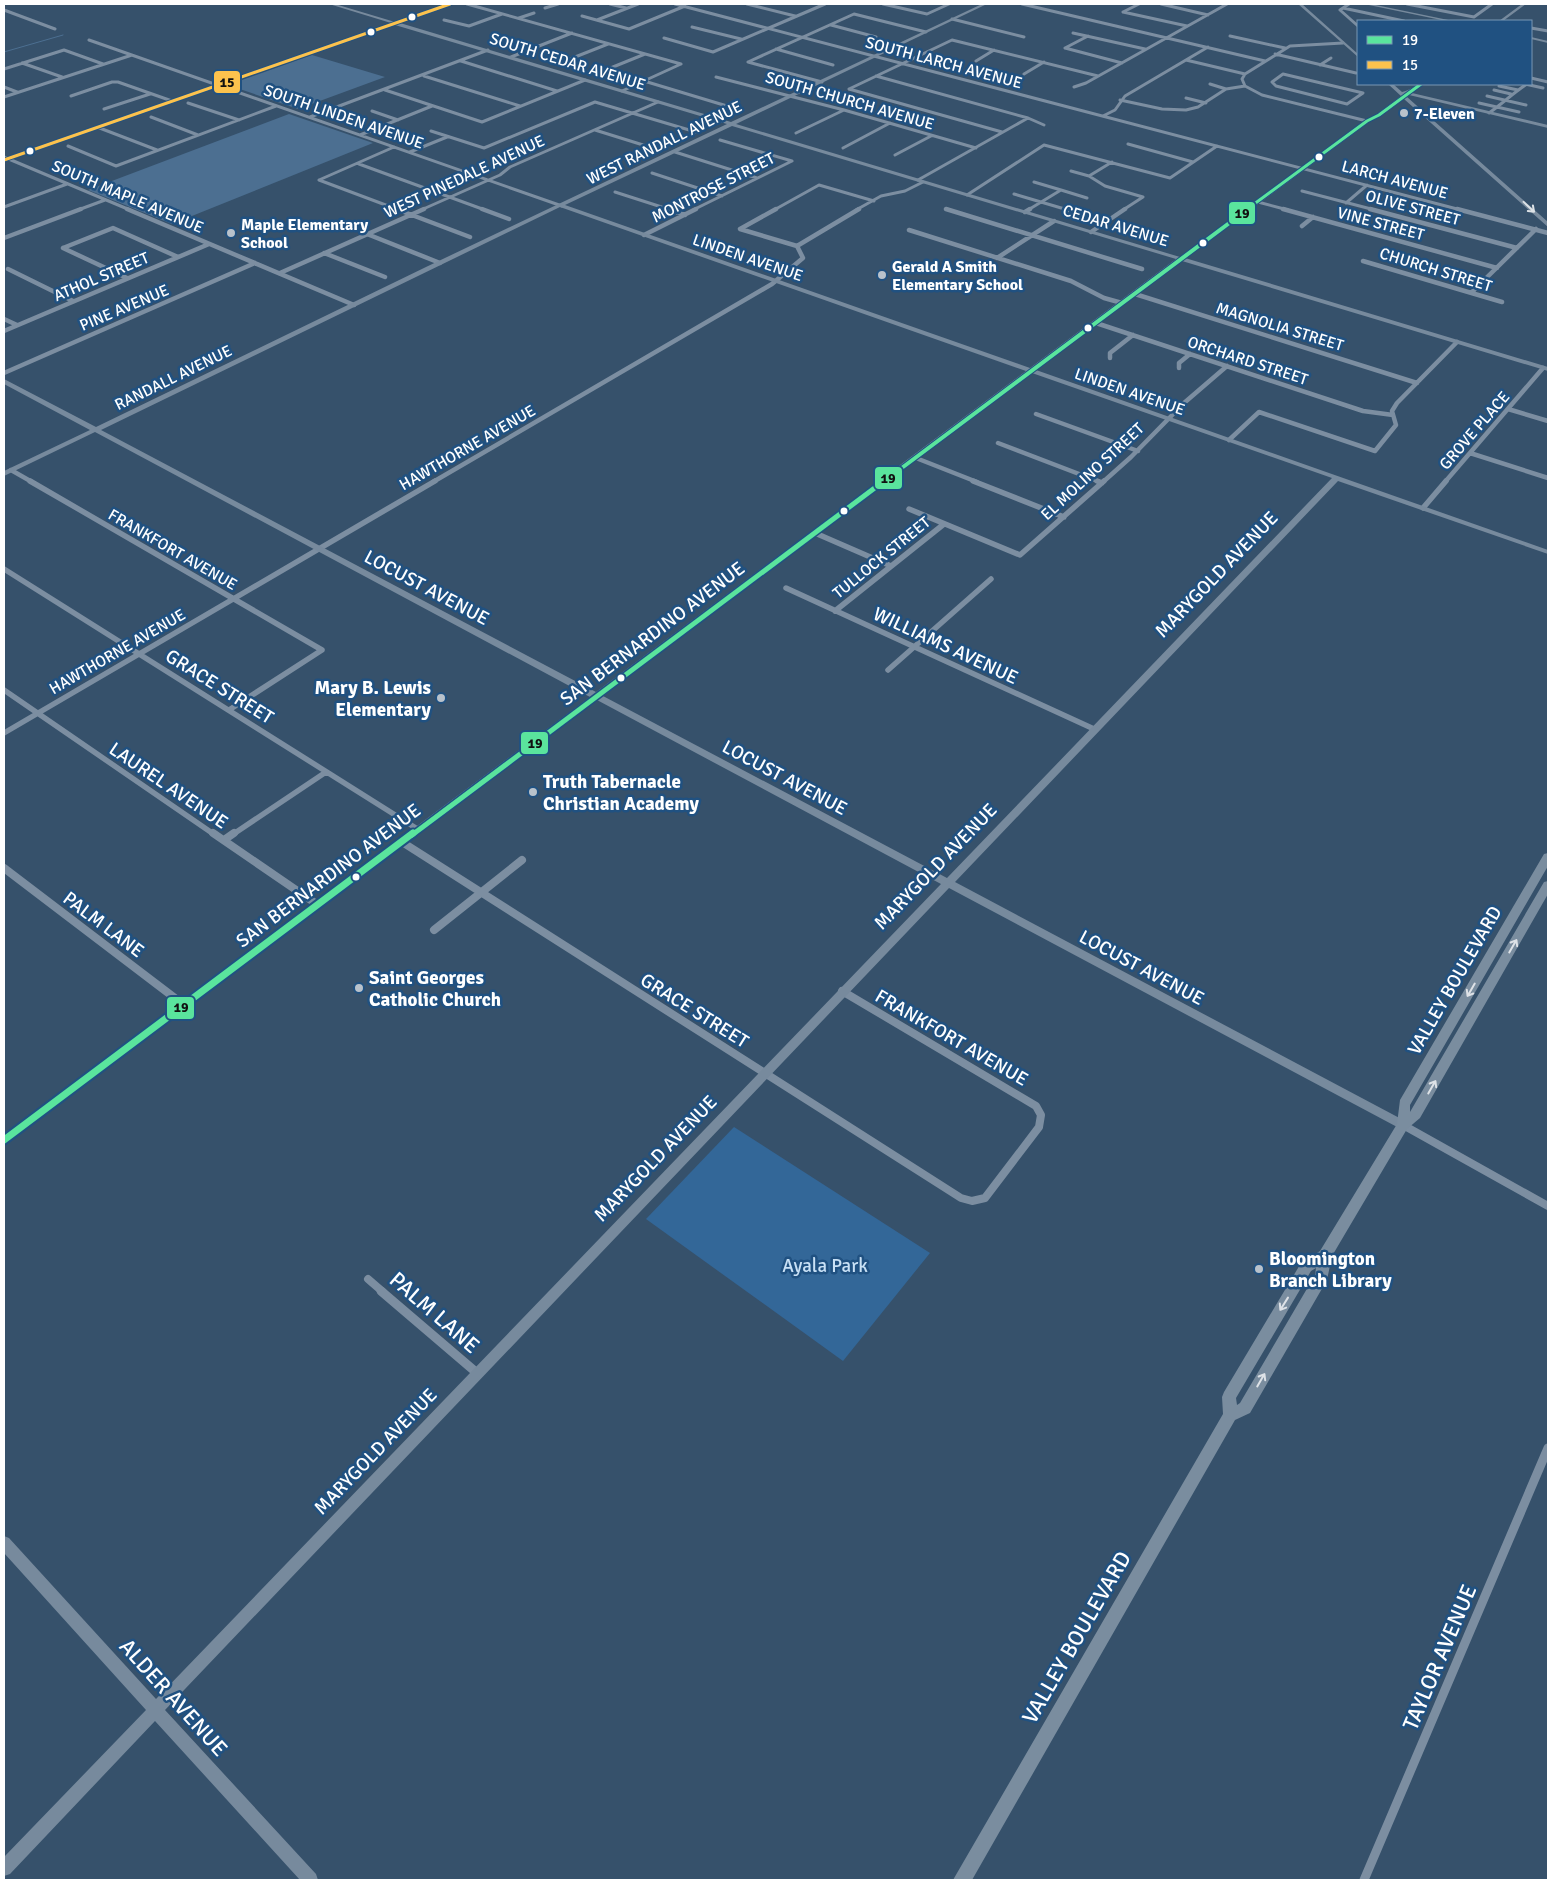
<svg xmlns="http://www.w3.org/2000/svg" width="1552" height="1884" font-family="Signika,sans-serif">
<rect width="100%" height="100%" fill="#36516b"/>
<!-- green -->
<path fill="#336798" d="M734,1127L930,1253L843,1361L646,1219Z"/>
<!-- water -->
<path fill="#4c6f91" d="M312,55L385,77L298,109L228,85Z
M289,114L373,143L172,224L88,190Z"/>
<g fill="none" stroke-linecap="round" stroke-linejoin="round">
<!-- stream -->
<path stroke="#4c6f91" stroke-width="1" d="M4,52L63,35"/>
<!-- street-far4 -->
<path stroke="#7c8ea1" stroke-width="3" d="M467,4L681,64
M610,4L626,8
M675,4L1461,210
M747,4L795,16
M883,4L927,14L949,4
M1022,4L1265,61
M1161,4L1208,15
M1349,4L1340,10L1358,26
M1407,4L1474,17L1492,4
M545,8L558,4
M1343,8L1404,21
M4,10L55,29
M1123,12L1187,26
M1123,12L1139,4
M582,16L629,29L685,6
M519,18L534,13
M952,19L1024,37
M444,20L469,26L502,14
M597,20L638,4
M831,25L876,37
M692,27L741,39
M1531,28L1548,31
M1073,33L1145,49
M1230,36L1285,48
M664,38L713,52L825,4
M89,40L562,206
M516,42L536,47
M1065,48L1122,63
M1065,48L1088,36
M776,49L833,65
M1275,54L1356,73
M511,57L572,33
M570,59L608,44
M1186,60L1245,74
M461,61L557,91
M976,61L994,50
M748,62L854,14L926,32
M748,62L822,82
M22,63L62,77
M1320,65L1331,58
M4,69L64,50L103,64
M608,69L645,54
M1024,74L1044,62
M1283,74L1363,93L1347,104L1276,86L1272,82Z
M424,76L520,106
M876,76L1028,118L1044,125
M716,77L844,110L976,148
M1531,78L1548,82
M644,81L727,106
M1210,84L1226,89
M1525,84L1543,88
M1245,86L1262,95L1367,121
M1245,86L1242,79L1245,74L1290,46L1343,43
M1499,86L1518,90
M4,87L17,92
M1074,87L1086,83L1227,4
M849,89L952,40L1098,76
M849,89L1002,132
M385,90L482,122L585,80
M1494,90L1511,94
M622,91L681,64
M71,96L112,82H118L172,101
M1487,96L1526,105
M4,97L132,55
M1186,98L1206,103
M1120,100L1162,109L1186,110L1198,107L1226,89L1245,86
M188,103L239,120
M1479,103L1519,112
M104,109L150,94
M372,111L398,120
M1489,113C1502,104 1513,93 1527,84
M1103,116L1115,110L1125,96L1208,47
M151,117L198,135
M310,117L488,50
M97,127L157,150
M595,130L656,149
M431,131L484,148L595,102L696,132
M796,133L844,110
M360,135L432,106
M720,140L792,161
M1128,144L1193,162
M68,146L116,166L276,106
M843,148L890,123
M410,152L447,137
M675,152L757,178
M895,155L931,136
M4,157L130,210
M359,164L485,210
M1071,171L1089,176L1105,186L1143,197
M652,173L722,196
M1089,176L1112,162
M319,180L399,210
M319,180L394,147
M918,180L1028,118
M1061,190L1087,198
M1302,191L1375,210
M615,192L671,210
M1014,194L1068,210
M967,195L1044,145L1170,178L1217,146
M1258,202L1288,210
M1346,203L1367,185
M4,207L67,184
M946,209L950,210
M78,210L105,200
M421,210L500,175L510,167L658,102
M693,210L792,161
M774,210L819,185L874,201
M856,210L881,196L905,191L923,182
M1028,210L1061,190L1034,182
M1123,210L1143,197"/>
<!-- street-far3 -->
<path stroke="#7c8ea1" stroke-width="4.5" d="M127,209L354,305
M396,209L470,237
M482,209L509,219
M667,209L685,215
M776,209L740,229L797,246
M946,209L1142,269
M1065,209L1068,210
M1283,209L1497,268
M1370,209L1517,248
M1457,209L1548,233
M1025,212L1030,209
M1302,226L1313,217
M909,230L1071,281L1104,298L1122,303
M1091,232L1125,209
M367,234L440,263
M644,235L696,209
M4,238L81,209
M63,248L113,228L178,257
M63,248L127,278
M324,253L385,277
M997,258L1054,221
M1363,261L1502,302
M8,269L73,301
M280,273L424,209
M1471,293L1536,229
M1135,294L1417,383
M4,319L17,325
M1096,323L1363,411L1393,415
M4,331L209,244
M1110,358V353L1133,335
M1179,368V363L1190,354
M4,373L255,263
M1508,409L1548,421
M1036,414L1138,451
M1229,440L1259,412L1375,451L1396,425L1392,411L1397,403L1457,342
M998,443L1100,482
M1470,453L1548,478
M916,458L977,482
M11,470L32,482
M433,482L772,284L803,258L797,246L859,209
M1103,482L1131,457L1184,403L1227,366
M1445,482L1543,368"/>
<!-- street-far2 -->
<path stroke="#7c8ea1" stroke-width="5.5" d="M30,481L322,650L229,710
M973,481L1064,517
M1097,481L1102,483
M1423,508L1446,481
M909,509L1020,555L1104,481
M815,533L891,566
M4,569L419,830
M786,588L1094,729
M835,611L944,524
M888,670L991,579
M4,690L215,835
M4,733L435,481
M232,835L326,772"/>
<!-- street-far1 -->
<path stroke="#7c8ea1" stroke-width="8" d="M213,833L318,905
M224,840L234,833
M402,842L961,1198L972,1201L985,1198L1039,1127L1041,1115L1036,1106L842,991
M4,868L184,1005
M434,930L522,860
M1403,1125L1548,1206
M368,1279L383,1292"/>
<!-- street -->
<path stroke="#7c8ea1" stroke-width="9" d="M381,1291L477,1373
M1364,1880L1548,1448"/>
<!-- secondary -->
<path fill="#778a9d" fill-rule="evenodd" d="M329,4H335L395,22L447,4H452L400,23L731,122L982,4H987L736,124L1180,257L1365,120L1377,114L1401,96L1388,84H1393L1402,92C1410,91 1415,84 1423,84L1412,93L1548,125V128L1409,95L1407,97L1548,222V227L1404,99L1381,116L1369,122L1185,258L1548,367V371L1182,261L1036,370L1548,550V554L1338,481L955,882L1407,1122L1409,1125L1407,1128L1403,1130L1399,1128L949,888L165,1710L316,1874L318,1880H300L155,1721L10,1874L4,1876V1857L146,1710L4,1553V1536L9,1538L156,1699L941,884L597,700L8,1143L4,1145V1134L590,697L95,432L4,476V471L90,430L4,384V379L96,427L426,267L727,124L395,25L4,162V158L391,23ZM732,126L1176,259L1030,368L565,205ZM560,207L1026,371L596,692L101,430ZM1032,373L1332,478L947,878L603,696Z
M1298,4H1302L1358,54V57Z
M1364,4H1371L1453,21H1446Z
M1522,4H1526L1503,21H1499Z
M1531,37L1548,41V43L1531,39Z"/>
<!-- primary -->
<path fill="#7a8d9f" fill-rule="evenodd" d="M1548,853V866L1410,1105V1112L1544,882L1548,881V894L1420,1118L1407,1129L1332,1256L1327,1280L1250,1413L1235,1420L972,1880H953L1223,1414L1222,1397L1224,1392L1301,1263L1320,1251L1397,1124L1400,1100L1544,854ZM1316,1268L1315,1275L1240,1403L1237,1405L1236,1398L1311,1271Z"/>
<!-- bus-1-far3 casing -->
<g stroke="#205181" stroke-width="5">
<path id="bus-1-far3" d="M1246,210L1367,121L1379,115L1421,84"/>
</g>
<!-- bus-1-far2 casing -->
<g stroke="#205181" stroke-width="6">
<path id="bus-1-far2" d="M883,482L1248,209"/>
</g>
<!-- bus-1-far1 casing -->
<g stroke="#205181" stroke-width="8">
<path id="bus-1-far1" d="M412,835L884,481"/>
</g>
<!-- bus-1 casing -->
<g stroke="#205181" stroke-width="11">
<path id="bus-1" d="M4,1140L413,833"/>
</g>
<!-- bus-2 casing -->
<g stroke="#205181" stroke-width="5">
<path id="bus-2" d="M4,160L450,4"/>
</g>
<!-- bus-1-far3 -->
<use href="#bus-1-far3" stroke="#5ae49d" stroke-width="3"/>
<!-- bus-1-far2 -->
<use href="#bus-1-far2" stroke="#5ae49d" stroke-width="4"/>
<!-- bus-1-far1 -->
<use href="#bus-1-far1" stroke="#5ae49d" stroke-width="5"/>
<!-- bus-1 -->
<use href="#bus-1" stroke="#5ae49d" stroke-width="7"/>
<!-- bus-2 -->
<use href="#bus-2" stroke="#fcc24d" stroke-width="3"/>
</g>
<!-- one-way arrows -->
<defs><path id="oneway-shaft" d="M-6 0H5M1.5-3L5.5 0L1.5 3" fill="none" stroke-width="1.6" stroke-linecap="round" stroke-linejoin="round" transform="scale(1.25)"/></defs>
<use stroke="#dde2e6" href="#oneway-shaft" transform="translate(1529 207) rotate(43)"/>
<g stroke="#dee2e7">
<use href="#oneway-shaft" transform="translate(1513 946) rotate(-60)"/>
<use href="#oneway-shaft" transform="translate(1471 990) rotate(120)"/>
<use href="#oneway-shaft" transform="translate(1432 1087) rotate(-60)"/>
<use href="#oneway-shaft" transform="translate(1284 1304) rotate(122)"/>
<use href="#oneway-shaft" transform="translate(1261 1380) rotate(-60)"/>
</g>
<!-- markers -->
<g fill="#fff" stroke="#205181" stroke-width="2">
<circle cx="412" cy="17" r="4.5"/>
<circle cx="371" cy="32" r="4.5"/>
<circle cx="30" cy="151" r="4.5"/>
<circle cx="1319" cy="157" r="4.5"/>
<circle cx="1203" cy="243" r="4.5"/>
<circle cx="1088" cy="328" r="4.5"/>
<circle cx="844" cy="511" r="4.5"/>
<circle cx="621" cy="678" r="4.5"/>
<circle cx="356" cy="877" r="4.5"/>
</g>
<g fill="#b9c2cb" stroke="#205181" stroke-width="2">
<circle cx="1404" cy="113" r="5"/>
<circle cx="231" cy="233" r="5"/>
<circle cx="882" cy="275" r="5"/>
<circle cx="441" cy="698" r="5"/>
<circle cx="533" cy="792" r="5"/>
<circle cx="359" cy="988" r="5"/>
<circle cx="1259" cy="1269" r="5"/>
</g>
<g text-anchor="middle" stroke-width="5" stroke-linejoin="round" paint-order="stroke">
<!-- far-street labels -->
<g font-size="16" fill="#fff" stroke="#205181">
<text transform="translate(568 61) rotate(17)" y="6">SOUTH CEDAR AVENUE</text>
<text transform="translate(944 62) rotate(15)" y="6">SOUTH LARCH AVENUE</text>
<text transform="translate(850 100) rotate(16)" y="6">SOUTH CHURCH AVENUE</text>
<text transform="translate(344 116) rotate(19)" y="6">SOUTH LINDEN AVENUE</text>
<text transform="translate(664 142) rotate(-26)" y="6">WEST RANDALL AVENUE</text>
<text transform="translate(464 176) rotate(-25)" y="6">WEST PINEDALE AVENUE</text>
<text transform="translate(1395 179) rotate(15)" y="6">LARCH AVENUE</text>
<text transform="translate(713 187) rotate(-27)" y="6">MONTROSE STREET</text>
<text transform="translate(128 196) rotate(23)" y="6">SOUTH MAPLE AVENUE</text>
<text transform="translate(1413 207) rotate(15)" y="6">OLIVE STREET</text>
<text transform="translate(1381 223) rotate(15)" y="6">VINE STREET</text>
<text transform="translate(1116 225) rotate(17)" y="6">CEDAR AVENUE</text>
<text transform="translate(748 257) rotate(19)" y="6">LINDEN AVENUE</text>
<text transform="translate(1436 269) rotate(17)" y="6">CHURCH STREET</text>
<text transform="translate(101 276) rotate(-23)" y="6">ATHOL STREET</text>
<text transform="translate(124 307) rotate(-23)" y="6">PINE AVENUE</text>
<text transform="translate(1280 326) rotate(17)" y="6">MAGNOLIA STREET</text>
<text transform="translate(1248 360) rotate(18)" y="6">ORCHARD STREET</text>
<text transform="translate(173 377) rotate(-26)" y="6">RANDALL AVENUE</text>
<text transform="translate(1130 391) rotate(19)" y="6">LINDEN AVENUE</text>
<text transform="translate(1474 430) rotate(-49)" y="6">GROVE PLACE</text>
<text transform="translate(467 447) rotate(-30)" y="6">HAWTHORNE AVENUE</text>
<text transform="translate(1092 471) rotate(-43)" y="6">EL MOLINO STREET</text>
<text transform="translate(173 549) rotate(30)" y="6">FRANKFORT AVENUE</text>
<text transform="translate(881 557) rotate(-39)" y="6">TULLOCK STREET</text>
<text transform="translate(117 651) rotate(-30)" y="6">HAWTHORNE AVENUE</text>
</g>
<!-- far-poi labels -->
<g font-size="16" font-weight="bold" fill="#fff" stroke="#205181" text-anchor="start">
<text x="1414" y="119">7-Eleven</text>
<text x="241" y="230">Maple Elementary<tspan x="241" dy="18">School</tspan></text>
<text x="892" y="272">Gerald A Smith<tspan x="892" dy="18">Elementary School</tspan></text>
</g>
<!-- street labels -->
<g font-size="19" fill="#fff" stroke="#205181">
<text transform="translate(1216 574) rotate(-46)" y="7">MARYGOLD AVENUE</text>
<text transform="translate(427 587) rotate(28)" y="7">LOCUST AVENUE</text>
<text transform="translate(652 633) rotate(-37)" y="7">SAN BERNARDINO AVENUE</text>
<text transform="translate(946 645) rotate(25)" y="7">WILLIAMS AVENUE</text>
<text transform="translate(220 686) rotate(32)" y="7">GRACE STREET</text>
<text transform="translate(785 777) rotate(28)" y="7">LOCUST AVENUE</text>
<text transform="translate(169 785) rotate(34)" y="7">LAUREL AVENUE</text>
<text transform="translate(935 866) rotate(-46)" y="7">MARYGOLD AVENUE</text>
<text transform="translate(328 875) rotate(-37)" y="7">SAN BERNARDINO AVENUE</text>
<text transform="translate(104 924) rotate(37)" y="7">PALM LANE</text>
<text transform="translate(1142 967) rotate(28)" y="7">LOCUST AVENUE</text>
<text transform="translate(1454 980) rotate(-60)" y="7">VALLEY BOULEVARD</text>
<text transform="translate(695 1010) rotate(32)" y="7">GRACE STREET</text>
<text transform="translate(952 1037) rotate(30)" y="7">FRANKFORT AVENUE</text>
<text transform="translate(655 1158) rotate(-46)" y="7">MARYGOLD AVENUE</text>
<text transform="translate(375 1451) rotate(-46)" y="7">MARYGOLD AVENUE</text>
</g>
<!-- poi labels -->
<g font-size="19" font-weight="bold" fill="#fff" stroke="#205181" text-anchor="start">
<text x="431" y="694" text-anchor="end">Mary B. Lewis<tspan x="431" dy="22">Elementary</tspan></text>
<text x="543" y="788">Truth Tabernacle<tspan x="543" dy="22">Christian Academy</tspan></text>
<text x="369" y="984">Saint Georges<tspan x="369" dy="22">Catholic Church</tspan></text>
<text x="1269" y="1265">Bloomington<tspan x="1269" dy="22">Branch Library</tspan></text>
</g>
<!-- park labels -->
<g font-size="19" fill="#c9e1f6" stroke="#205181">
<text x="825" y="1272">Ayala Park</text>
</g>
<!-- near-street labels -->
<g font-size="22" fill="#fff" stroke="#205181">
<text transform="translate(435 1312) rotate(41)" y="8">PALM LANE</text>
<text transform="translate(1076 1637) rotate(-60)" y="8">VALLEY BOULEVARD</text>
<text transform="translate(1439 1657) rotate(-67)" y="8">TAYLOR AVENUE</text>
<text transform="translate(174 1697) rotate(48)" y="8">ALDER AVENUE</text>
</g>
</g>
<g stroke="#205181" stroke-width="2">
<rect x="213" y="70" width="28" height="24" rx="5" fill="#fcc24d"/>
<rect x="1228" y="201" width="28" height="24" rx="5" fill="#5ae49d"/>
<rect x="874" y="466" width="29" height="24" rx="5" fill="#5ae49d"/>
<rect x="520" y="731" width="29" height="24" rx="5" fill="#5ae49d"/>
<rect x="166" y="996" width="29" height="24" rx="5" fill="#5ae49d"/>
</g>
<g font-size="14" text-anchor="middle" font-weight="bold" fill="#111">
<text x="227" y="87">15</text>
<text x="1242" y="218">19</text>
<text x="888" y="483">19</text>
<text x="535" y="748">19</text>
<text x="181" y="1012">19</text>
</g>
<!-- border -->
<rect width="1552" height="1884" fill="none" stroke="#ffffff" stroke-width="10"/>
<!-- legend -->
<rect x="1357" y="20" width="175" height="65" fill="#205181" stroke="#7997b3"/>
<rect x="1367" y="36" width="25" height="8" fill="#5ae49d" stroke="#7997b3"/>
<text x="1402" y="45" font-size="15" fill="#ffffff">19</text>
<rect x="1367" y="61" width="25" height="8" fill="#fcc24d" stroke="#7997b3"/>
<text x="1402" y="70" font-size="15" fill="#ffffff">15</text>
</svg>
